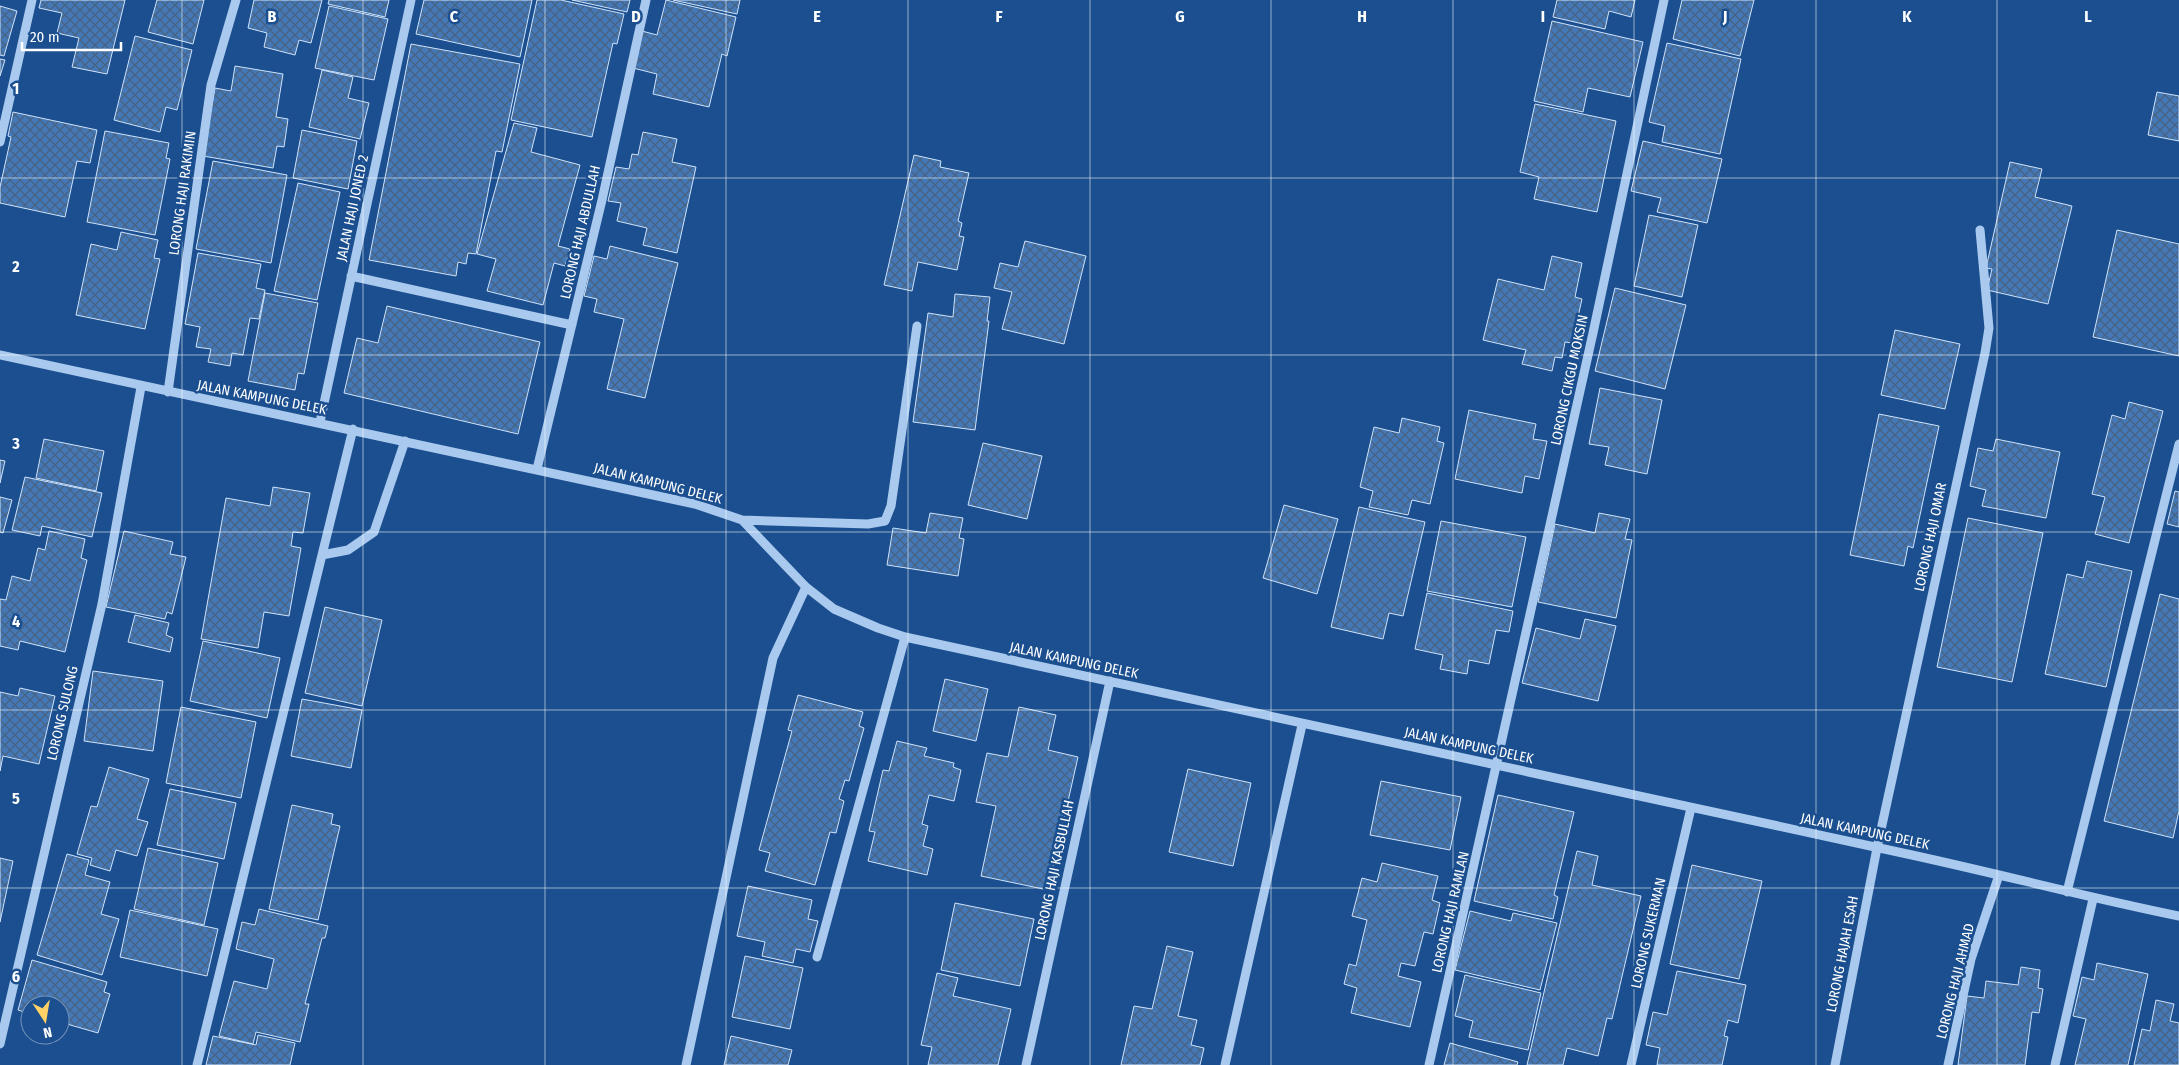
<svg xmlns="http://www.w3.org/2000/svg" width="2179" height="1065" font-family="'Fira Sans Condensed',sans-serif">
<defs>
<pattern id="building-cross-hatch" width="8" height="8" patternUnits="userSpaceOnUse" patternTransform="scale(1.25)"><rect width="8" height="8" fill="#4478b7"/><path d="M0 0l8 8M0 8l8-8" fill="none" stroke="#486282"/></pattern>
</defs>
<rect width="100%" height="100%" fill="#1b4f8f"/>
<!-- building -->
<path fill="url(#building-cross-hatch)" stroke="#cfe3fa" d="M41,0H125L107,74L72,67L79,38L57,33L62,13L39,8Z
M157,0H204L193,44L148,32Z
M254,0H322L311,43L299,40L295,55L264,47L267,33L248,28Z
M329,0H389L385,17L328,4Z
M424,0H532L520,57L416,34Z
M537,0H561L624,14L617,44L613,43L592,137L511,120Z
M572,0H630L627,12Z
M666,0L736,17L727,56L722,54L709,107L653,94L657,74L633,68L642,31L657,35Z
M673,0H740L737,14Z
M1557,0H1635L1631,17L1609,11L1605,29L1553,17Z
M1682,0H1754L1740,56L1673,39Z
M0,6L17,11L4,56L0,55Z
M329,6L388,19L374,80L315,68Z
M1552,21L1643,42L1630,97L1588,88L1583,112L1534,101Z
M135,36L192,50L177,110L166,107L160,132L114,120Z
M1667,43L1741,59L1720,154L1662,142L1665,126L1649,122Z
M411,44L520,64L502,152L496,151L476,254L468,253L466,264L458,262L456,276L369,260Z
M0,59L5,60L0,76Z
M235,66L283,74L276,117L288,119L284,147L277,146L273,168L203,156L215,88L231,91Z
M322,70L353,77L348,98L369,103L360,139L309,127Z
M2157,92L2179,96V141L2148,135Z
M1535,104L1616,121L1597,212L1534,199L1539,177L1520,172Z
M13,112L97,130L90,163L77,161L65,217L0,203V187L11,137L8,136Z
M514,123L537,128L531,152L580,165L558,246L570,249L565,266L554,263L543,305L487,291L496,259L477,254Z
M302,130L357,141L348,189L293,178Z
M105,131L169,143L166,158L170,159L155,235L87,222Z
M643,132L677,139L672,162L696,167L677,253L643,245L647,228L617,221L621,203L608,201L616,167L629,169L632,154L638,155Z
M1643,141L1722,159L1707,223L1657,212L1661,198L1631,191Z
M914,155L941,161L940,167L969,173L958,221L962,223L959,236L964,237L957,270L918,262L912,291L884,285Z
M213,161L287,175L271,263L196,249Z
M2010,162L2042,169L2035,197L2072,206L2048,304L1987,290L1992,269L1986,268Z
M298,183L340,192L317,300L274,291Z
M1649,215L1698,225L1682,297L1634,286Z
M2117,230L2179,244V356L2093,337Z
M121,232L158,240L154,258L160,259L145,329L76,315L91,244L117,250Z
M1025,241L1086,256L1064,344L1002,329L1012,292L994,288L1000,263L1018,267Z
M610,246L678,263L645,398L607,389L624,319L594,312L597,299L584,296L594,256L607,259Z
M198,253L261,264L256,288L265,290L259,319L250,318L243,355L232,353L230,366L208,362L211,349L196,347L200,327L185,324Z
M1552,256L1582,263L1575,297L1582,299L1572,343L1565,342L1562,358L1555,357L1552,371L1522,364L1526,350L1483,340L1498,279L1544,290Z
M1615,288L1686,305L1665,389L1595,371Z
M265,293L318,303L304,374L298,373L295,390L248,381Z
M955,294L990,297L987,321H989L975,430L913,422L928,313L953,317Z
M387,306L540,342L518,434L344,393L357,338L378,343Z
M1895,330L1960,344L1945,409L1881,395Z
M1600,388L1662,400L1647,474L1605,465L1609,447L1589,444Z
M2129,402L2163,411L2129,543L2095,534L2105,497L2092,494L2112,415L2125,419Z
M1469,410L1536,424L1533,439L1547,441L1539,479L1525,476L1522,493L1455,479Z
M1879,414L1939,426L1913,548L1908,546L1904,566L1850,555Z
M1402,418L1440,427L1437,441L1444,443L1430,504L1412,500L1408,515L1369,507L1373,491L1360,487L1374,427L1399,433Z
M44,439L104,451L96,491L36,478Z
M1996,439L2060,452L2046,518L1982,506L1986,490L1970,486L1978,448L1993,451Z
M983,443L1042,456L1027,519L968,505Z
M0,460L5,461L0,483Z
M25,477L102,493L92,537L42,526L40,536L12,530Z
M273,487L310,493L303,533L293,532L291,546L301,548L289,616L264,612L258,648L201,639L226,498L270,506Z
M2175,491L2179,492V527L2167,524Z
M0,497L12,500L3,533L0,532Z
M1284,505L1338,519L1317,594L1263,578Z
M1359,507L1425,522L1403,616L1389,613L1383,639L1331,627Z
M930,513L963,518L959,538L964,539L958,576L887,565L893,528L926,533Z
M1599,513L1630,519L1625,539L1632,540L1616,618L1538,602L1555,524L1595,533Z
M1968,518L2043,533L2012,682L1937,667Z
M1441,521L1526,537L1512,607L1427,591Z
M49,531L85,539L81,558L87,560L65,652L20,641L18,650L0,646V599L6,600L12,576L30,581L38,548L45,550Z
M124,531L173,542L170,554L186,557L172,614L167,612L165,619L106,607Z
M2087,561L2132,571L2106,687L2045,674L2067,574L2083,578Z
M1427,593L1513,611L1509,632L1496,630L1489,664L1469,660L1467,674L1440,669L1443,655L1415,649Z
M2160,594L2179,599V811L2173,838L2104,821Z
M325,607L382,620L362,706L305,693Z
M135,615L169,623L166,635L173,638L170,652L128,642Z
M1585,619L1616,626L1598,701L1522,683L1536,628L1580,639Z
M203,641L280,658L267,718L190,701Z
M93,671L163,681L153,751L84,741Z
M945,679L988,689L976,741L933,731Z
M20,688L55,696L39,764L3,756L0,771V692L18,696Z
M798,695L863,712L859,726L864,728L849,781L845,780L839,799L844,801L836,833L830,832L815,885L765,871L770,853L759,850L792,731L788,730Z
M302,699L362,710L351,768L291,756Z
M181,707L256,722L241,798L166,783Z
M1019,707L1056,715L1048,750L1078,757L1048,890L981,876L996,806L976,802L987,753L1008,757Z
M897,741L927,748L924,756L954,763L953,767L961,770L954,801L929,795L922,824L928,826L923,846L933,849L927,875L868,861L875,832L869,831L883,770L889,771Z
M109,767L149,779L137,819L148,822L137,856L116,850L110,871L90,865L92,858L77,854L91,806L97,807Z
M1188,769L1251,783L1233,866L1169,852Z
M1381,781L1461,797L1450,850L1370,835Z
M170,789L236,803L224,859L157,845Z
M1498,795L1574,812L1554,895L1558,897L1553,919L1474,901Z
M292,805L333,814L331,824L340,826L318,920L269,909Z
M148,848L218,863L204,925L134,909Z
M1577,851L1598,856L1592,885L1641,896L1612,1019L1607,1018L1598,1056L1567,1048L1563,1065H1527Z
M67,854L89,860L85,875L110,882L101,914L119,919L102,975L37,955Z
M0,858L13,861L0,922Z
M1382,863L1438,876L1432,900L1440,903L1433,934L1424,932L1415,966L1401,963L1398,976L1421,982L1410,1027L1351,1013L1357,988L1344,984L1349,964L1356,966L1367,920L1352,916L1362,878L1377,882Z
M1692,865L1762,881L1739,979L1670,964Z
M748,886L812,900L808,919L818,921L810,952L796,949L793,963L762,956L765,942L737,936Z
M955,903L1034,919L1020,986L941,970Z
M259,909L328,926L325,938H322L305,1004H309L300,1042L256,1032L253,1044L219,1036L234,981L267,989L274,959L236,949L242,922L255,925Z
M130,910L218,929L207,976L120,957Z
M1470,911L1511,921L1513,913L1557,923L1540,990L1455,970Z
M1167,946L1193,952L1178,1016L1197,1020L1191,1045L1204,1048L1200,1065H1121L1134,1006L1152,1009Z
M745,956L803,968L790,1029L732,1017Z
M32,960L107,982L104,992L110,994L98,1033L60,1022V1005H30V1014L18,1010Z
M2097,963L2148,974L2128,1065H2075L2086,1019L2073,1016L2082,977L2094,980Z
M2021,967L2040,970L2038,988L2043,989L2039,1013L2032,1012L2025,1065H1958L1967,996L1984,998L1986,981L2018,985Z
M1677,971L1746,985L1738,1023L1728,1020L1724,1036L1728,1037L1722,1065H1657L1660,1048L1646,1045L1653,1012L1667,1015Z
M937,973L958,978L953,996L1011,1009L998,1065H928L932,1047L921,1045Z
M1465,975L1541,993L1528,1050L1469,1037L1473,1021L1455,1016Z
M2156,1000L2174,1004L2170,1021L2179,1023V1065H2134L2142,1029L2150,1031Z
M258,1035L295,1043L290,1065H206L213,1036L256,1045Z
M731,1036L792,1050L788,1065H724Z
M1450,1043L1518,1062L1517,1065H1444Z"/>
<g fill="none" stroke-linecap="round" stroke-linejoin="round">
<!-- minor -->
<path stroke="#a9c9ee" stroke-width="9" d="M0,142L32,0
M351,276L572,325
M0,355L695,504L742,520L806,587L834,609L878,628L905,637C1236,709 1567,781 1898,852C1992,872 2085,897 2179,916
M168,392L211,85L236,0
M320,422L411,0
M537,469L602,200L646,0
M742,520L868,524L885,521L891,506L917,326
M322,555L353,429
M2067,892L2179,444
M817,957L905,637
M0,1044L102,604L141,387
M197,1065L322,555L348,550L374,532L405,441
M686,1065L773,658L806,587
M1026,1065L1110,681
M1225,1065L1302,725
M1429,1065L1593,333L1664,0
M1631,1065L1691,808
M1835,1065L1877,848L1985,353L1989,328L1980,230
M1948,1065L1971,959L1999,875
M2055,1065L2093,899"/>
</g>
<!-- grid -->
<path fill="none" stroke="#fff" stroke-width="1" stroke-opacity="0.55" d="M182,0V1065M363,0V1065M545,0V1065M726,0V1065M908,0V1065M1090,0V1065M1271,0V1065M1453,0V1065M1634,0V1065M1816,0V1065M1997,0V1065M0,178H2179M0,355H2179M0,532H2179M0,710H2179M0,888H2179"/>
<g text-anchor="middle" stroke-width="5" stroke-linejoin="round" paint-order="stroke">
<!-- street labels -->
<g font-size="14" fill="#fff" stroke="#1b4f8f">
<text transform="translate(182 193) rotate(-82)" y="5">LORONG HAJI RAKIMIN</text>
<text transform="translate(352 208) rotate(-78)" y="5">JALAN HAJI JONED 2</text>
<text transform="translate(580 232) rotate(-77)" y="5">LORONG HAJI ABDULLAH</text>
<text transform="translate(1569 380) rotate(-78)" y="5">LORONG CIKGU MOKSIN</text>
<text transform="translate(262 397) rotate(11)" y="5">JALAN KAMPUNG DELEK</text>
<text transform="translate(658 483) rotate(14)" y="5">JALAN KAMPUNG DELEK</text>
<text transform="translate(1930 537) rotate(-78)" y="5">LORONG HAJI OMAR</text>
<text transform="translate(1074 660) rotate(12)" y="5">JALAN KAMPUNG DELEK</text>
<text transform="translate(62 713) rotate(-77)" y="5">LORONG SULONG</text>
<text transform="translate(1469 745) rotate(12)" y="5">JALAN KAMPUNG DELEK</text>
<text transform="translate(1865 831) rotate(12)" y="5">JALAN KAMPUNG DELEK</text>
<text transform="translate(1054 870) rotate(-78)" y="5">LORONG HAJI KASBULLAH</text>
<text transform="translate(1450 912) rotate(-77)" y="5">LORONG HAJI RAMLAN</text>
<text transform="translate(1648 933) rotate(-77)" y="5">LORONG SUKERMAN</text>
<text transform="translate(1842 954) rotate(-79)" y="5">LORONG HAJAH ESAH</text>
<text transform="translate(1955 981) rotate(-76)" y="5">LORONG HAJI AHMAD</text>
</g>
</g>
<g font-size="16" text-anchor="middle" font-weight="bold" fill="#fff" stroke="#1b4f8f" stroke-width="5" stroke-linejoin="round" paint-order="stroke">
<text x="272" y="22">B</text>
<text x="454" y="22">C</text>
<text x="636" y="22">D</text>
<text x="817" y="22">E</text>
<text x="999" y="22">F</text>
<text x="1180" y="22">G</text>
<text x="1362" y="22">H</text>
<text x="1543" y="22">I</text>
<text x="1725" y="22">J</text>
<text x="1907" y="22">K</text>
<text x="2088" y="22">L</text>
<text x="16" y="94">1</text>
<text x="16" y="272">2</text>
<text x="16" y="449">3</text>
<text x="16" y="627">4</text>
<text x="16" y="804">5</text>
<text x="16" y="982">6</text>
</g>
<!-- north arrow -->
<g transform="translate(45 1020) rotate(168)"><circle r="24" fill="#1b4f8f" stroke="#7695bc"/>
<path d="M0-4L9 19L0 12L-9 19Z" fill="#ffd166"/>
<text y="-8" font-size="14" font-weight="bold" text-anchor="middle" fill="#ffffff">N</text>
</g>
<!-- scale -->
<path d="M22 42v8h99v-8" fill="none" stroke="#ffffff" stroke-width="2.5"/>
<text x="30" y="42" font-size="15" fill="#ffffff" stroke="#1b4f8f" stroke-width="4" paint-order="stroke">20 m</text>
</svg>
